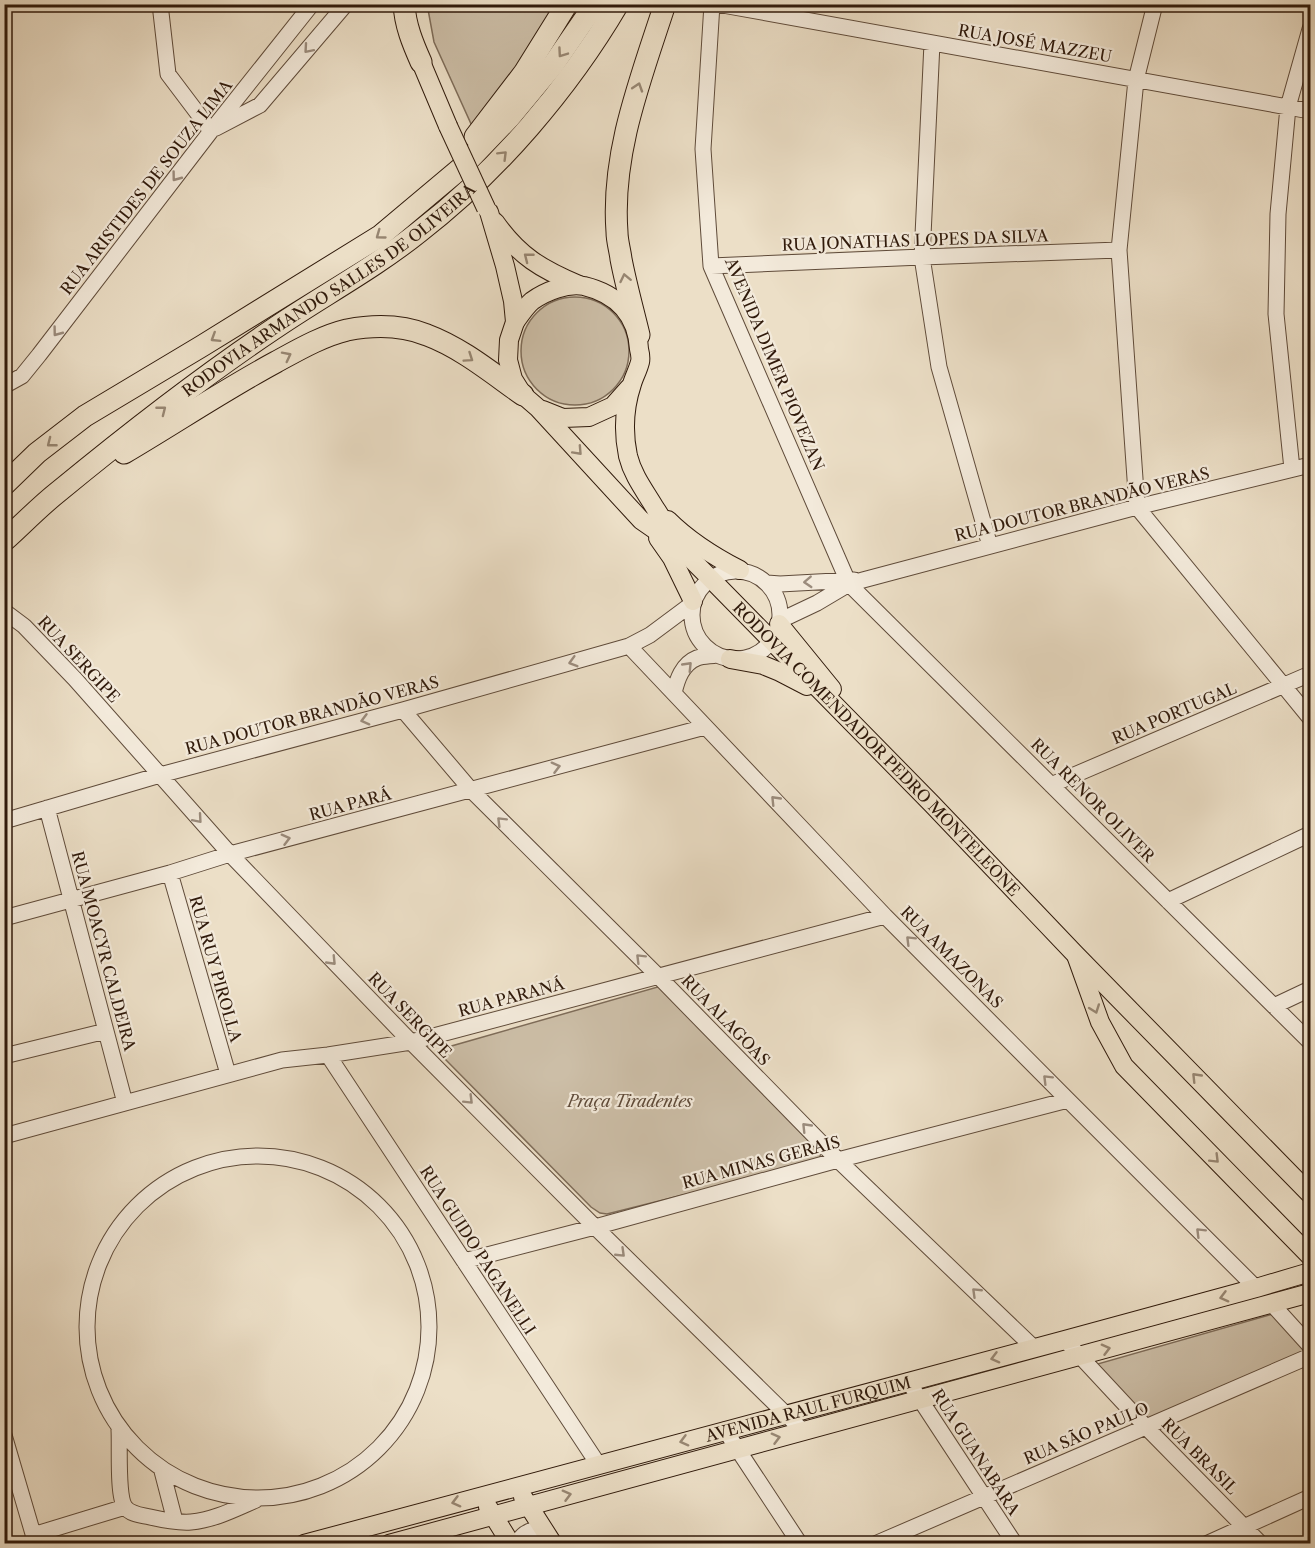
<svg xmlns="http://www.w3.org/2000/svg" width="1315" height="1548" font-family="'Libre Caslon Text',serif">
<rect width="100%" height="100%" fill="#ecdfc7"/>
<filter id="stains"><feTurbulence type="fractalNoise" baseFrequency=".00333" numOctaves="4"/><feColorMatrix values="0 0 0 0 .2 0 0 0 0 .09 0 0 0 0 .02 0 0 0 .5 -.17"/></filter>
<radialGradient id="worn" r=".72"><stop offset=".6" stop-color="#630" stop-opacity="0"/><stop offset="1" stop-color="#630" stop-opacity=".3"/></radialGradient>
<!-- green -->
<path fill="#ccbea7" stroke="#7e6c59" stroke-width="1.5" d="M427,4L556,5L517,68L472,126L434,42Z
M521 351a54 54 0 1 1 108 0a54 54 0 1 1-108 0Z
M661,986L821,1151L820,1157L815,1162L607,1214L600,1213L591,1207L444,1058V1051L448,1047Z
M1273,1314L1308,1352L1149,1419L1094,1365Z"/>
<g fill="none" stroke-linecap="round" stroke-linejoin="round">
<!-- minor casing -->
<g stroke="#5f4b3a" stroke-width="17">
<path id="minor" d="M160,4L168,74L211,131
M712,4L703,149L711,266L849,584L1310,1042
M717,4L1310,111
M1155,4L1136,80L1119,250L1137,507L1310,718
M932,43L922,257L939,367L990,546
M216,128L260,105L346,4
M711,266L922,257L1119,250
M4,386L22,376L39,355L211,131L312,4
M1292,469L1276,314L1278,214L1288,107L1310,29
M692 615a44 44 0 1 1 88 0a44 44 0 1 1-88 0Z
M767,583L780,584L854,580
M4,611L24,626L75,679L230,854L411,1042L595,1227L803,1431
M779,621L817,603L849,584L863,580L1137,507L1310,465
M629,646L885,916L1068,1100L1256,1288
M674,693C677,680 682,664 697,658C702,656 710,656 716,655
M403,710L471,790L658,976L838,1160L1033,1347
M1051,785L1310,674
M47,808L125,1103
M4,821L160,775L403,710L629,646L650,635L693,603
M170,873L228,1074
M1168,901L1310,834
M4,918L170,873L230,854L705,727
M1274,1006L1310,989
M328,1055L598,1464
M4,1056L106,1031
M4,1136L282,1060L328,1055L411,1042L885,916
M87 1327a171 171 0 1 1 342 0a171 171 0 1 1-342 0Z
M464,1261L595,1227L838,1160L1068,1100
M1272,1304L1310,1346
M1065,1340L1146,1427L1261,1544
M908,1381L1015,1544
M119,1430C120,1446 117,1496 125,1507C131,1515 142,1515 150,1517C163,1520 178,1523 191,1522C214,1520 235,1509 256,1500
M725,1430L800,1544
M4,1435L36,1544
M162,1471L175,1521
M33,1535L125,1507
M516,1544C523,1532 531,1528 544,1530
M875,1544L1310,1356
M1206,1544L1310,1497"/>
</g>
<!-- major casing -->
<g stroke="#301a0b" stroke-width="20">
<g id="major">
<path d="M421,62L448,126"/>
<path id="s1" d="M489,212L505,266L513,301L515,322L509,340L508,360L513,379L523,395L538,408L641,520L677,545L710,578L932,804L1075,954L1310,1194"/>
<path d="M495,222C519,256 541,269 579,285"/>
<path d="M515,322C520,315 526,306 532,301C546,291 567,283 584,286C617,294 637,314 639,349C640,353 641,358 640,362C638,370 634,377 632,384C624,408 623,432 628,456C633,476 645,491 655,508C662,518 668,529 674,540"/>
<path d="M543,410L563,418L589,417L613,406L629,388"/>
<path d="M668,520C689,541 713,556 740,570"/>
<path d="M658,538L672,558L693,601"/>
<path d="M779,624L832,689"/>
<path d="M730,659L763,665L780,672L807,686"/>
<path d="M1077,958L1100,1022L1124,1066L1310,1256"/>
<path d="M523,1497L553,1544"/>
<path d="M488,1507L511,1544"/>
<path id="s2" d="M304,1544L1065,1340L1256,1288L1310,1272"/>
<path d="M389,1544L1310,1293"/>
</g>
</g>
<!-- highway casing -->
<g stroke="#301a0b" stroke-width="23">
<g id="highway">
<path d="M404,4C405,25 413,44 421,62"/>
<path d="M475,137L524,73L567,4"/>
<path d="M639,335C633,310 626,285 621,259C620,250 617,241 617,232C611,153 641,78 665,4"/>
<path d="M124,453C175,423 224,390 276,362C298,350 322,336 347,330C373,325 402,325 427,335C462,348 493,374 523,395"/>
<path d="M4,485L37,453L85,416L202,346L380,236L461,168L509,118L553,65L595,4"/>
<path id="s3" d="M4,541C22,525 39,507 58,492C126,436 199,379 272,330C320,297 373,269 419,232C497,172 568,89 618,4"/>
</g>
</g>
<!-- minor -->
<use href="#minor" stroke="#f3eadb" stroke-width="15"/>
<!-- major -->
<use href="#major" stroke="#ecdfc7" stroke-width="18"/>
<!-- highway -->
<use href="#highway" stroke="#ecdfc7" stroke-width="21"/>
<!-- major-bridge casing -->
<g stroke="#301a0b" stroke-width="20" stroke-linecap="butt">
<path id="major-bridge" d="M448,126L486,208"/>
</g>
<!-- major-bridge -->
<use href="#major-bridge" stroke="#ecdfc7" stroke-width="18"/>
</g>
<!-- one-way arrows -->
<defs><path id="oneway-chevron" d="M-2-3.5L2.5 0L-2 3.5" fill="none" stroke-width="1.6" stroke-linecap="round" stroke-linejoin="round" transform="scale(1.5)"/></defs>
<g stroke="#9b8c7d">
<use href="#oneway-chevron" transform="translate(308 49) rotate(131)"/>
<use href="#oneway-chevron" transform="translate(176 177) rotate(127)"/>
<use href="#oneway-chevron" transform="translate(57 332) rotate(127)"/>
<use href="#oneway-chevron" transform="translate(808 582) rotate(177)"/>
<use href="#oneway-chevron" transform="translate(573 662) rotate(164)"/>
<use href="#oneway-chevron" transform="translate(688 666) rotate(-46)"/>
<use href="#oneway-chevron" transform="translate(365 720) rotate(165)"/>
<use href="#oneway-chevron" transform="translate(556 767) rotate(-15)"/>
<use href="#oneway-chevron" transform="translate(775 800) rotate(-134)"/>
<use href="#oneway-chevron" transform="translate(198 819) rotate(49)"/>
<use href="#oneway-chevron" transform="translate(501 821) rotate(-135)"/>
<use href="#oneway-chevron" transform="translate(286 839) rotate(-15)"/>
<use href="#oneway-chevron" transform="translate(910 940) rotate(-135)"/>
<use href="#oneway-chevron" transform="translate(640 958) rotate(-135)"/>
<use href="#oneway-chevron" transform="translate(332 961) rotate(46)"/>
<use href="#oneway-chevron" transform="translate(1047 1079) rotate(-135)"/>
<use href="#oneway-chevron" transform="translate(469 1100) rotate(45)"/>
<use href="#oneway-chevron" transform="translate(806 1127) rotate(-134)"/>
<use href="#oneway-chevron" transform="translate(1200 1232) rotate(-135)"/>
<use href="#oneway-chevron" transform="translate(621 1253) rotate(44)"/>
<use href="#oneway-chevron" transform="translate(976 1292) rotate(-136)"/>
</g>
<g stroke="#978672">
<use href="#oneway-chevron" transform="translate(562 53) rotate(125)"/>
<use href="#oneway-chevron" transform="translate(638 87) rotate(-72)"/>
<use href="#oneway-chevron" transform="translate(503 155) rotate(-45)"/>
<use href="#oneway-chevron" transform="translate(380 235) rotate(144)"/>
<use href="#oneway-chevron" transform="translate(528 257) rotate(-142)"/>
<use href="#oneway-chevron" transform="translate(625 278) rotate(-102)"/>
<use href="#oneway-chevron" transform="translate(215 338) rotate(148)"/>
<use href="#oneway-chevron" transform="translate(287 356) rotate(-27)"/>
<use href="#oneway-chevron" transform="translate(469 358) rotate(34)"/>
<use href="#oneway-chevron" transform="translate(162 410) rotate(-38)"/>
<use href="#oneway-chevron" transform="translate(51 443) rotate(142)"/>
<use href="#oneway-chevron" transform="translate(578 451) rotate(47)"/>
<use href="#oneway-chevron" transform="translate(1095 1009) rotate(70)"/>
<use href="#oneway-chevron" transform="translate(1196 1077) rotate(-134)"/>
<use href="#oneway-chevron" transform="translate(1215 1159) rotate(45)"/>
<use href="#oneway-chevron" transform="translate(1224 1297) rotate(165)"/>
<use href="#oneway-chevron" transform="translate(1106 1349) rotate(-15)"/>
<use href="#oneway-chevron" transform="translate(995 1358) rotate(165)"/>
<use href="#oneway-chevron" transform="translate(776 1438) rotate(-15)"/>
<use href="#oneway-chevron" transform="translate(684 1441) rotate(165)"/>
<use href="#oneway-chevron" transform="translate(567 1495) rotate(-15)"/>
<use href="#oneway-chevron" transform="translate(456 1502) rotate(165)"/>
</g>
<g text-anchor="middle" stroke-width="4.5" stroke-linejoin="round" paint-order="stroke">
<!-- street labels -->
<g font-size="16" fill="#301a0b" stroke="#f3eadb">
<text transform="translate(1035 43) rotate(10)" y="6">RUA JOSÉ MAZZEU</text>
<text transform="translate(146 187) rotate(-52)" y="6">RUA ARISTIDES DE SOUZA LIMA</text>
<text transform="translate(915 240) rotate(-2)" y="6">RUA JONATHAS LOPES DA SILVA</text>
<text dy="6" stroke="none"><textPath href="#s3" startOffset="411">RODOVIA ARMANDO SALLES DE OLIVEIRA</textPath></text>
<text transform="translate(775 364) rotate(67)" y="6">AVENIDA DIMER PIOVEZAN</text>
<text transform="translate(1082 504) rotate(-14)" y="6">RUA DOUTOR BRANDÃO VERAS</text>
<text transform="translate(79 659) rotate(47)" y="6">RUA SERGIPE</text>
<text transform="translate(1174 713) rotate(-23)" y="6">RUA PORTUGAL</text>
<text transform="translate(312 715) rotate(-15)" y="6">RUA DOUTOR BRANDÃO VERAS</text>
<text dy="6" stroke="none"><textPath href="#s1" startOffset="692">RODOVIA COMENDADOR PEDRO MONTELEONE</textPath></text>
<text transform="translate(1093 800) rotate(45)" y="6">RUA RENOR OLIVER</text>
<text transform="translate(350 804) rotate(-15)" y="6">RUA PARÁ</text>
<text transform="translate(104 951) rotate(75)" y="6">RUA MOACYR CALDEIRA</text>
<text transform="translate(952 957) rotate(45)" y="6">RUA AMAZONAS</text>
<text transform="translate(216 969) rotate(74)" y="6">RUA RUY PIROLLA</text>
<text transform="translate(511 997) rotate(-15)" y="6">RUA PARANÁ</text>
<text transform="translate(410 1015) rotate(46)" y="6">RUA SERGIPE</text>
<text transform="translate(726 1020) rotate(46)" y="6">RUA ALAGOAS</text>
<text transform="translate(761 1162) rotate(-15)" y="6">RUA MINAS GERAIS</text>
<text transform="translate(478 1250) rotate(57)" y="6">RUA GUIDO PAGANELLI</text>
<text dy="6" stroke="none"><textPath href="#s2" startOffset="522">AVENIDA RAUL FURQUIM</textPath></text>
<text transform="translate(1086 1433) rotate(-23)" y="6">RUA SÃO PAULO</text>
<text transform="translate(976 1452) rotate(57)" y="6">RUA GUANABARA</text>
<text transform="translate(1200 1456) rotate(45)" y="6">RUA BRASIL</text>
</g>
<!-- park labels -->
<g font-size="16" font-style="italic" fill="#5f4b3a" stroke="#f3eadb">
<text x="630" y="1107">Praça Tiradentes</text>
</g>
</g>
<!-- margin -->
<rect width="1315" height="1548" fill="none" stroke="#ecdfc7" stroke-width="24"/>
<rect x="6" y="6" width="1303" height="1536" fill="none" stroke="#301a0b" stroke-width="3"/>
<rect x="12" y="12" width="1291" height="1524" fill="none" stroke="#301a0b" stroke-width="1.5"/>
<rect width="100%" height="100%" filter="url(#stains)"/>
<rect width="100%" height="100%" fill="url(#worn)"/>
</svg>
